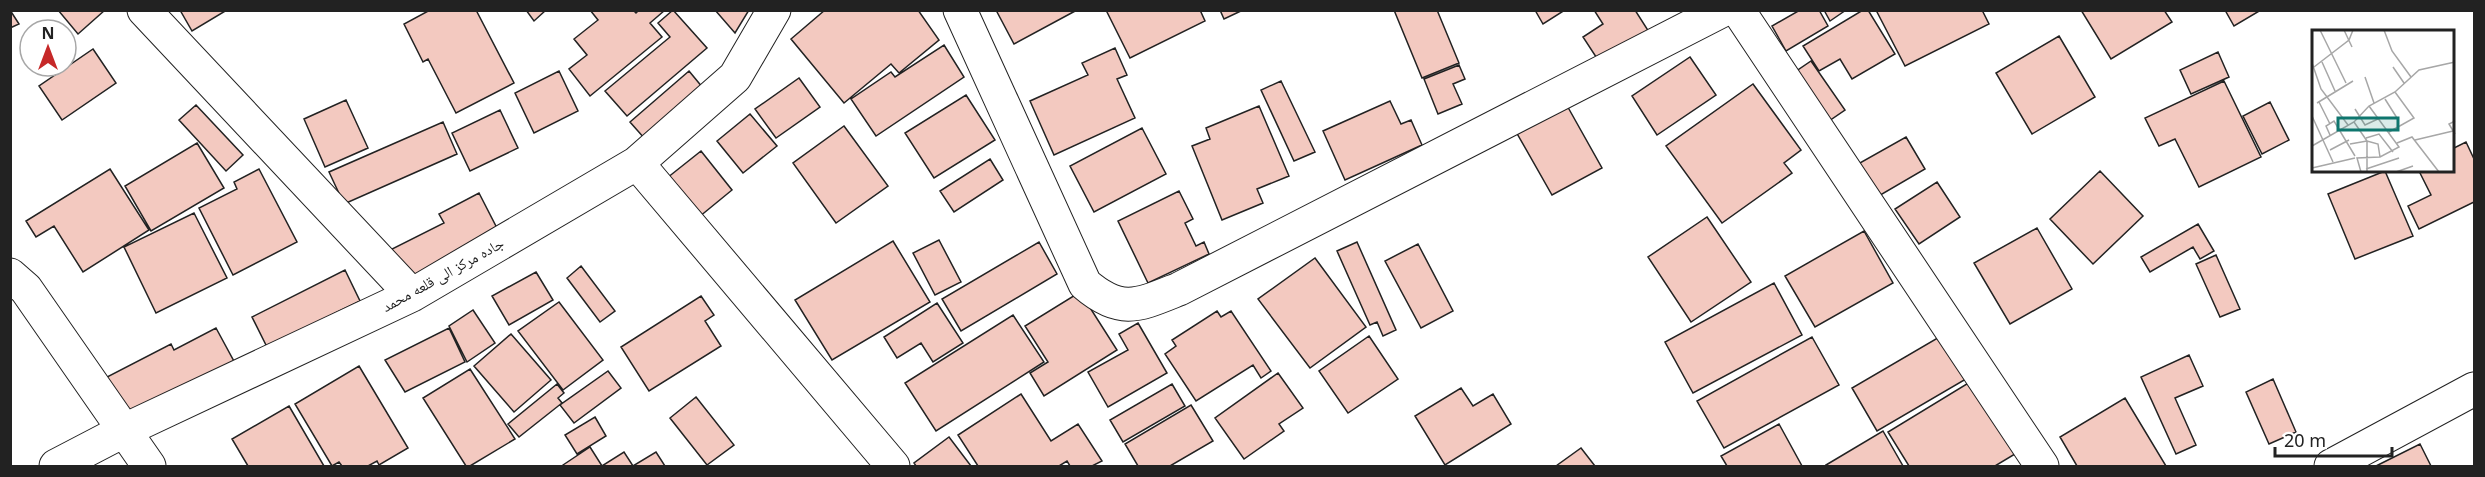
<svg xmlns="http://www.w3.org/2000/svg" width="2485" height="477" font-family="'Noto Sans','Noto Naskh Arabic',sans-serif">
<rect width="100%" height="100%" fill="#fff"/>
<!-- building -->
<path fill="#f3c9c0" stroke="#222" stroke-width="1.5" d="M10,10L19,24L10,28Z
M58,10H105L78,34Z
M180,10H227L192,31Z
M430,10H476L514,83L456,113L428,59L423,62L404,24Z
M526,10H546L534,21Z
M590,10H633L636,13L639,10H665L650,23L662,37L590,96L569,69L587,55L574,39L598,20Z
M673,10L707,48L627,116L605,91L670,37L658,23Z
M715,10H749L735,33Z
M825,10H918L939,40L899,73L891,64L844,103L791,39Z
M996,10H1077L1014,44Z
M1110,10H1200L1205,21L1130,58L1107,12Z
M1220,10H1243L1224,19Z
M1394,10H1437L1459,63L1422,78Z
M1535,10H1565L1543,24Z
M1594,10H1635L1649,32L1600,63L1583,37L1603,24Z
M1800,10H1819L1828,26L1786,51L1772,26Z
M1824,10H1846L1830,21Z
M1863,10H1868L1895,54L1852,79L1840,59L1819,71L1803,46Z
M1876,10H1982L1989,24L1905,66Z
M2081,10H2164L2172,22L2111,59Z
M2225,10H2261L2234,26Z
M2059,36L2095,97L2032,134L1996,73Z
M944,45L964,77L876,136L851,99L891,72L895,77Z
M1115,48L1127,75L1117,79L1135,118L1054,155L1030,101L1088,75L1082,63Z
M93,49L116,83L62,120L39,86Z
M2218,52L2229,77L2191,94L2180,70Z
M1690,57L1716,95L1657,135L1632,96Z
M1811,61L1845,110L1826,123L1792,74Z
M1459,65L1465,79L1453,84L1462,104L1438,114L1424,79Z
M559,71L578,111L534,133L515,93Z
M689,71L703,88L645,139L630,122Z
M799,78L820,107L776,138L755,109Z
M1281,81L1315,152L1294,161L1261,90Z
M2224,81L2261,157L2199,187L2175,139L2159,146L2145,118Z
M1753,84L1801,150L1784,163L1792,173L1722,223L1666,146Z
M966,95L995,140L934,178L905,133Z
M346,100L368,148L325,167L304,119Z
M1390,101L1401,124L1411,120L1422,145L1345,180L1323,131Z
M1565,102L1602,168L1552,195L1515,130Z
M2270,102L2289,140L2262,154L2243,116Z
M196,105L243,155L226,171L179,120Z
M1259,106L1289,176L1257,189L1263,203L1222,220L1192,146L1210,139L1206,128Z
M500,110L518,148L470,171L452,133Z
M750,114L777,146L743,173L717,141Z
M443,122L457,154L344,204L329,172Z
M844,126L888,186L836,223L793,163Z
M1142,128L1166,174L1094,212L1070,166Z
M1906,137L1925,169L1877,197L1858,164Z
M2466,142L2474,159V202L2419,229L2408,206L2431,195L2419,171H2454V148Z
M197,143L224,188L151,231L125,186Z
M701,151L732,190L699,217L667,178Z
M990,159L1003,180L954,212L940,191Z
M110,169L149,230L83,272L54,226L36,237L26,221Z
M259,169L297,242L233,275L199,208L237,189L234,182Z
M2100,171L2143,216L2093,264L2050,219Z
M2385,171L2413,236L2355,259L2328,194Z
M1937,182L1960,217L1919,244L1895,209Z
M1179,191L1193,219L1185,223L1196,246L1204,242L1209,254L1148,283L1118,221Z
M479,193L501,236L409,283L392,249L444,223L439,214Z
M194,213L227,278L156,313L124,247Z
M1707,217L1751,282L1691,322L1648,257Z
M2198,224L2214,251L2200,259L2193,247L2150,272L2141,257Z
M2037,228L2072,289L2010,324L1974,263Z
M1864,231L1893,283L1815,327L1785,276Z
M939,240L961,282L935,295L913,253Z
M893,241L930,302L832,360L795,300Z
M1039,242L1057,274L961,331L942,299Z
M1357,242L1396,330L1383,336L1377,322L1370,325L1337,251Z
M1418,244L1453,311L1421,328L1385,261Z
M2216,255L2240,309L2220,317L2196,264Z
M1315,258L1366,327L1310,368L1258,299Z
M581,266L615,311L600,322L567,278Z
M345,270L360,301L267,347L252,317Z
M536,272L553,300L509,325L492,296Z
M1774,283L1802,335L1693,393L1665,342Z
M1080,292L1117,350L1044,396L1030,373L1048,362L1025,326Z
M701,296L714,315L705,321L721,346L649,391L621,347Z
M559,302L603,360L563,390L518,331Z
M937,303L963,343L933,362L921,343L897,358L884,337Z
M473,310L495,343L467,362L449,326Z
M1217,311L1221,317L1231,311L1271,371L1261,378L1253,365L1196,401L1165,354L1176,346L1172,340Z
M1013,315L1044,362L936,431L905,383Z
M1138,323L1167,373L1108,407L1088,372L1128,350L1119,334Z
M216,328L236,365L130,420L107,377L171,344L174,350Z
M449,328L465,362L405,392L385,360Z
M511,334L551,380L514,412L474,366Z
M1369,336L1398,379L1348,413L1319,371Z
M1941,336L1966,379L1877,431L1852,388Z
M1812,337L1839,385L1724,448L1697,401Z
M2189,355L2203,386L2175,398L2196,445L2176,454L2141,377Z
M359,366L408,448L379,465L377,461L368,466H342L339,462L332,466L295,404Z
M470,369L515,439L470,466H466L423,398Z
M608,371L621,388L574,423L560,405Z
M1278,373L1303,408L1279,424L1284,431L1244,459L1215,418Z
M2273,379L2296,432L2269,444L2246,392Z
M1970,382L2015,454L1995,466H1909L1888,432Z
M557,384L564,393L558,398L562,403L519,437L508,424Z
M1172,384L1185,406L1123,442L1110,420Z
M1461,388L1473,406L1493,394L1511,424L1445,465L1415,416Z
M1021,394L1051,441L1078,424L1102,461L1092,466H1070L1067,461L1059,466H978L958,435Z
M696,397L734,445L707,465L670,418Z
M2125,398L2166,466H2077L2060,437Z
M1191,405L1213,441L1170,466H1138L1125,444Z
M289,406L324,466H248L232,439Z
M595,417L606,436L577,454L565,435Z
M1779,424L1802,466H1727L1721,456Z
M1883,431L1903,466H1827L1826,465Z
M949,437L971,466H916L914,463Z
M2420,444L2431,466H2376Z
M590,447L602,466L624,452L633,466L656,452L665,466H564L563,465Z
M1581,448L1595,466H1556Z"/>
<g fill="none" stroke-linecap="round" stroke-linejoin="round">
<!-- minor casing -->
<g stroke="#222" stroke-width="35">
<path id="minor" d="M144,10L412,295
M960,10L1085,284C1121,315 1139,305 1179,289L1723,10
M1738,10L2042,466
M637,163L893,466
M10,275L26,289L149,466
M56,466L125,430L412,295L637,163L735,77L774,10
M2331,466L2474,389"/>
</g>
<!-- minor -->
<use href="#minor" stroke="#fff" stroke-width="33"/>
</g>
<g text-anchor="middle" stroke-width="4.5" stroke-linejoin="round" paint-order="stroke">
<!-- street labels -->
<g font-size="15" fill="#222" stroke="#fff">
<text transform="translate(443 275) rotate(-29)" y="5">جاده مرکز الی قلعه محمد</text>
</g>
</g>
<!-- overview -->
<g transform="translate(2312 30)">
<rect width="142" height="142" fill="#fff"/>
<path fill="none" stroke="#a7a7a7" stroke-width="1.5" d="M8,0L34,53M32,0L40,17M72,0L80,21L99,47M10,32L23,61M0,33L9,59L36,95M2,37L37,10L41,0M81,37L92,53M53,47L62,73M73,69L85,88M7,72L18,94M5,73L41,51M43,79L53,95L68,88M0,86L21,132M143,91L137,94L143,104M42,92L55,111V142M77,102L102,88L83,62M18,105L14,96L22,91L43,126M54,108L67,104L81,122M103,110L141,101M85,113L100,107L127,142M38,114L55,111L66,114L68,127M0,116L42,92L57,76L83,62L107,40L143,32M18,120L37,110M0,138L43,128M54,139L87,128M49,142L45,128L68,127L87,117L57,76M84,142L101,136"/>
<path fill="#0f766e" fill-opacity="0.15" stroke="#0f766e" stroke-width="3" d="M26,88H86V100H26Z"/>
<rect width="142" height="142" fill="none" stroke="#222" stroke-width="3"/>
</g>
<!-- border -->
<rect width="2485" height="477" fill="none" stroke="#222222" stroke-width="24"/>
<!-- north arrow -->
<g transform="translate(48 48)"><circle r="28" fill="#ffffff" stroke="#a7a7a7" stroke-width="1.5"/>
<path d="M0-4.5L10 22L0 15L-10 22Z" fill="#c62828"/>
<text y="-9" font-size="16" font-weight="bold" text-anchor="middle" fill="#222222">N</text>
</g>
<!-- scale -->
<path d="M2275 447v9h117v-9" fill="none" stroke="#222222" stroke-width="3"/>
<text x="2284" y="447" font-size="18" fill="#222222" stroke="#ffffff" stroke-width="4.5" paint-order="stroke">20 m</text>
</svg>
